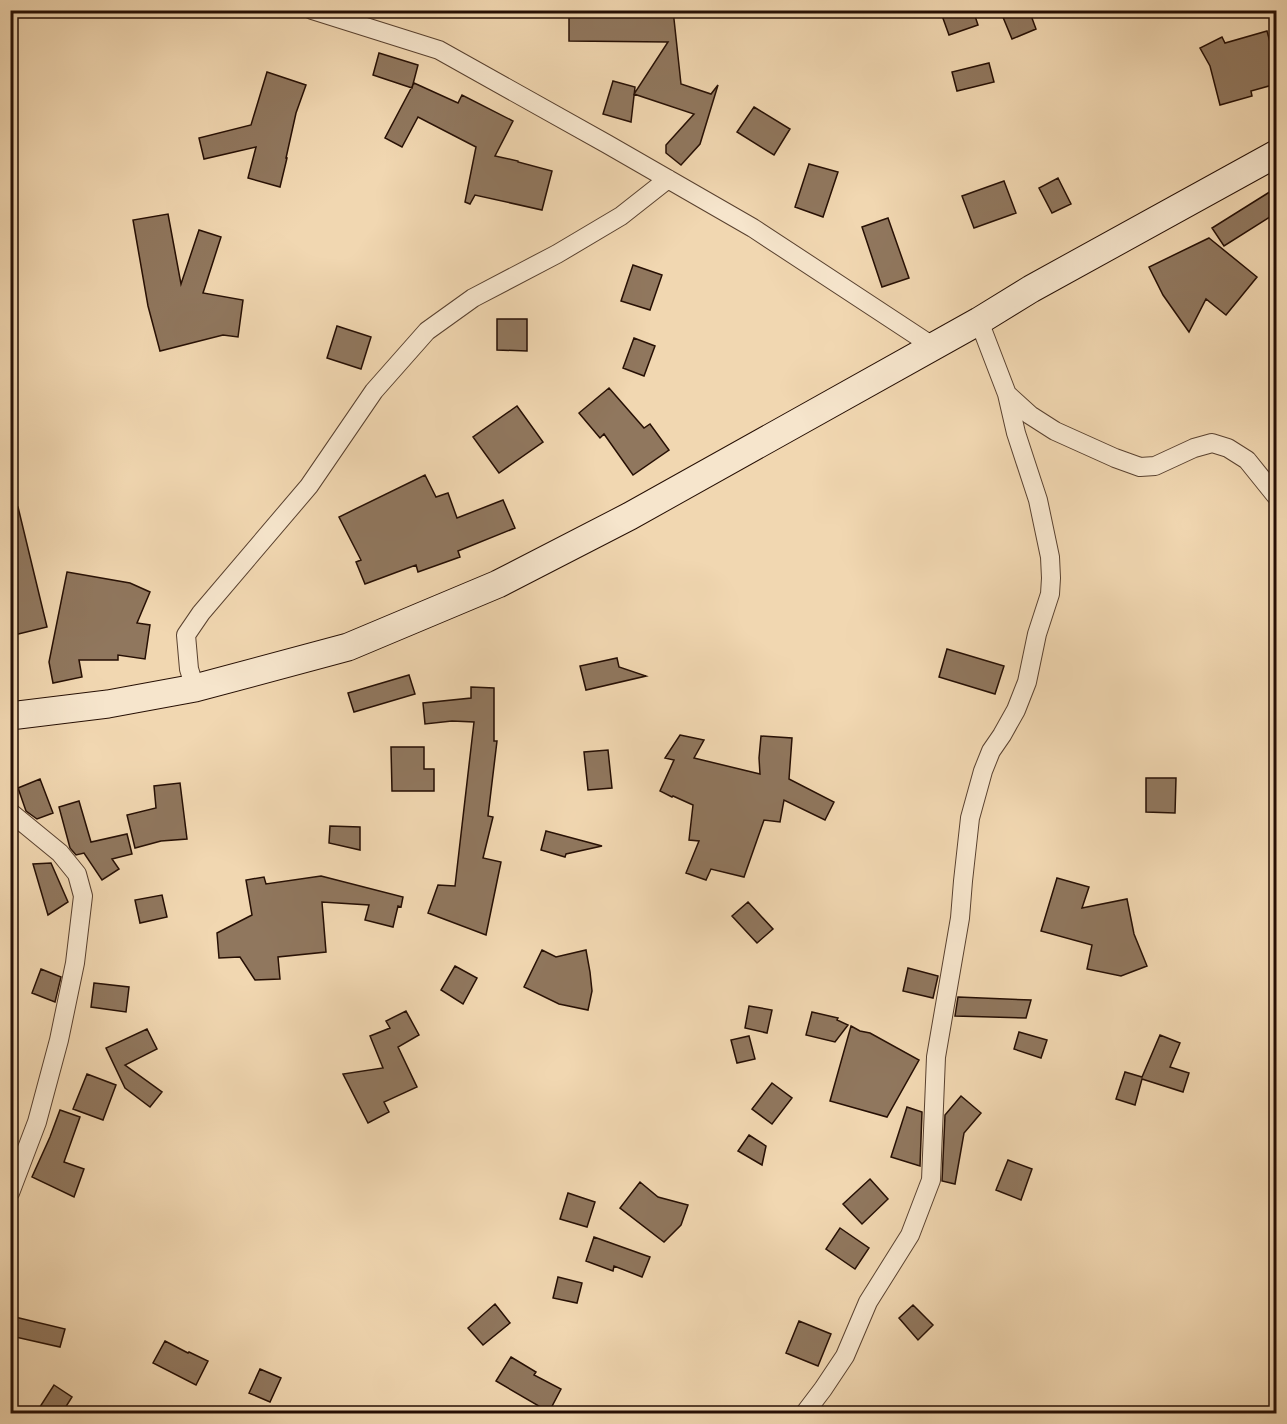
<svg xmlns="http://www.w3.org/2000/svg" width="1287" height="1424" font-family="'IM FELL English',serif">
<rect width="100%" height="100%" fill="#f1d7b1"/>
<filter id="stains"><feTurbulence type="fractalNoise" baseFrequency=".00333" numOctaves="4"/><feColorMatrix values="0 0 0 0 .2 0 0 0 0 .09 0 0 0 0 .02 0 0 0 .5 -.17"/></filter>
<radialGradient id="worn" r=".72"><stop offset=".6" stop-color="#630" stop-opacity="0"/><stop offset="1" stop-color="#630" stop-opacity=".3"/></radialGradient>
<!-- building -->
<path fill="#90775e" stroke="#260f04" stroke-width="1.5" d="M569,10H673L681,84L711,94L718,85L700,144L681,165L666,153V145L694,114L634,94L668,42L569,41Z
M940,10H973L978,25L949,35Z
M1000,10H1029L1036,29L1012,39Z
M1267,31L1276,64V84L1251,91L1252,96L1220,105L1210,66L1200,48L1222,37L1225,43Z
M379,53L418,65L412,88L373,75Z
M989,63L994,82L957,91L952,72Z
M267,72L306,85L296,113L286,158H287L280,187L248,178L256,147L204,159L199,138L251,125Z
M613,81L635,87L631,122L603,114Z
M414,83L458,103L462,95L513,121L495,156L518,161V162L552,171L542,210L475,195L470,204L465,202L476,147L418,117L402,147L385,138Z
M754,107L790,129L774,155L737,132Z
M809,164L838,172L823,217L795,207Z
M1058,178L1071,204L1052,213L1039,188Z
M1004,181L1016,213L974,228L962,196Z
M1276,188V213L1224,246L1212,228Z
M168,214L181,284L199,230L221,237L203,293L243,300L238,337L223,335L160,351L148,306L133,220Z
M888,218L909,278L882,287L862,227Z
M1209,238L1257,277L1226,315L1206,299L1189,332L1163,295L1149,267Z
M633,265L662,275L650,310L621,301Z
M497,319H527V351L497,350Z
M337,326L371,337L361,369L327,358Z
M634,338L655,346L644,376L623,368Z
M609,388L644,428L650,424L669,450L633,475L604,434L600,438L579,413Z
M517,406L543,442L499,473L473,437Z
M425,475L436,497L448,493L457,518L503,500L515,528L458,551L460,557L418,572L416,565L365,584L356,562L361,560L339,517Z
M18,507L47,627L10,636V508Z
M67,572L130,583L150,592L137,623L150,625L145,659L118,655V660H79L82,677L53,683L49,662Z
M947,649L1004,666L995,694L939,677Z
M617,658L619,667L646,676L586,690L580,666Z
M409,675L415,694L354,712L348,693Z
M471,687L494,688V741H497L488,816L493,817L483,858L501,862L486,935L428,913L438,885L455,886L474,722L452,721L425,724L423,703L471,698Z
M680,735L704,740L694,758L760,774L759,758L761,736L792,738L789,779L834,802L825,820L784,800L780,822L764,820L744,877L711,869L706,880L686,873L699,841L689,840L693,805L673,796L672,797L660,791L674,760L665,758Z
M391,747H424V769H434V791H392Z
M608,750L612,788L588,790L584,752Z
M1146,778H1176L1175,813L1146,812Z
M40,779L53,813L37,819L26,811L18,788Z
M180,783L187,839L161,841L135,848L127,815L156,808L154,786Z
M79,801L91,842L127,834L132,854L112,859L119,869L102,880L84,853L76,855L70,848L59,807Z
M330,826L360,827V850L329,843Z
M546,831L602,846L566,854L565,857L541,850Z
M51,863L68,902L48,915L33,864Z
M321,876L403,897L401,907L398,906L393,927L365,920L369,905L322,902L326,952L278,957L280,979L255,980L240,957L219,958L217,933L252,915L246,880L264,877L266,884Z
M1057,878L1089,887L1082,908L1127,899L1134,934L1147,966L1121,976L1087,969L1092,945L1041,931Z
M162,895L167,917L140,923L135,900Z
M748,902L773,929L757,943L732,916Z
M542,950L556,957L586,950L590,972L592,991L588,1010L559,1004L524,987Z
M455,966L477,978L463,1004L441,990Z
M908,968L938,976L933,998L903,991Z
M41,969L61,977L55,1002L32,993Z
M94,983L129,987L126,1012L91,1007Z
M958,997L1031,1000L1026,1018L955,1016Z
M749,1006L772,1010L767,1033L745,1028Z
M406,1011L419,1035L398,1047L417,1087L384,1102L389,1112L368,1123L343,1074L383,1068L370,1036L390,1028L386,1021Z
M812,1012L838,1018L837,1020L848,1025L835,1042L806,1035Z
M851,1026L860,1031L870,1033L919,1060L887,1117L830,1101Z
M147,1029L157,1049L125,1065L162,1092L150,1107L125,1088L106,1048Z
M1019,1032L1047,1040L1041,1058L1014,1049Z
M1160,1035L1180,1043L1170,1067L1189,1073L1183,1092L1142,1079L1135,1105L1116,1099L1125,1072L1142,1077Z
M749,1036L755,1059L737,1063L731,1040Z
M87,1074L116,1085L103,1120L73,1109Z
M772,1083L792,1098L772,1124L752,1109Z
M961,1096L981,1113L964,1133L955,1184L942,1181L945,1115Z
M907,1107L922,1112L920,1166L891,1157Z
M60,1110L80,1117L64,1162L84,1169L74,1197L32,1177L50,1137Z
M749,1135L766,1146L762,1165L738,1151Z
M1008,1160L1032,1169L1021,1200L996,1190Z
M870,1179L888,1199L862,1224L843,1204Z
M640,1182L658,1197L688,1205L681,1225L664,1242L620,1208Z
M568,1193L595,1202L587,1227L560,1219Z
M840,1228L869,1248L855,1269L826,1249Z
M594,1237L650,1257L642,1277L614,1266L613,1271L586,1261Z
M558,1277L582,1283L577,1303L553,1298Z
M495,1304L510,1323L483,1345L468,1328Z
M913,1305L933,1325L918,1340L899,1318Z
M15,1317L65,1329L60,1347L11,1336Z
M799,1321L831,1334L818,1366L786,1353Z
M165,1341L188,1353L189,1352L208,1361L196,1385L153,1363Z
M511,1357L536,1372L534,1375L561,1389L549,1412L496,1381Z
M260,1369L281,1378L270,1402L249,1393Z
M54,1385L72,1397L62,1413H36Z"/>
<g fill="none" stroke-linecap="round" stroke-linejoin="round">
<!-- minor casing -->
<g stroke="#59412f" stroke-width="20">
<path id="minor" d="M312,10L439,50L607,144L753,228L934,347
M1007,394L1030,415L1055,431L1115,458L1140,467L1155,466L1194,448L1212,443L1228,448L1247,460L1276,496
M195,688L189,669L186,635L201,613L309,486L374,391L427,331L473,298L557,254L621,216L668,179
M10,812L60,853L77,874L83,896L75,963L59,1040L37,1122L10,1193
M804,1414L823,1389L845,1356L868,1302L910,1235L931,1180L936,1057L960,918L963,881L970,818L983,771L991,751L1002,735L1016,710L1027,682L1037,634L1050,594L1051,578L1050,557L1038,500L1016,433L1007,394L979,321"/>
</g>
<!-- secondary casing -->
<g stroke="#260f04" stroke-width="29">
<path id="secondary" d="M10,716L108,704L195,688L348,647L498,584L630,516L979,321L1031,289L1276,154"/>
</g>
<!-- minor -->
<use href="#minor" stroke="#f6e5cc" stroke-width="18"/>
<!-- secondary -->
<use href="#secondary" stroke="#f6e5cc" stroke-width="27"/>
</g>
<!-- margin -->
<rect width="1287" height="1424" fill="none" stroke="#f1d7b1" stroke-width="36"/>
<rect x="12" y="12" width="1263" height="1400" fill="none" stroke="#260f04" stroke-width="3"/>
<rect x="18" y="18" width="1251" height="1388" fill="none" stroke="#260f04" stroke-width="1.5"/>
<rect width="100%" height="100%" filter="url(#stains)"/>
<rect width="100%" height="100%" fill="url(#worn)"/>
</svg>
